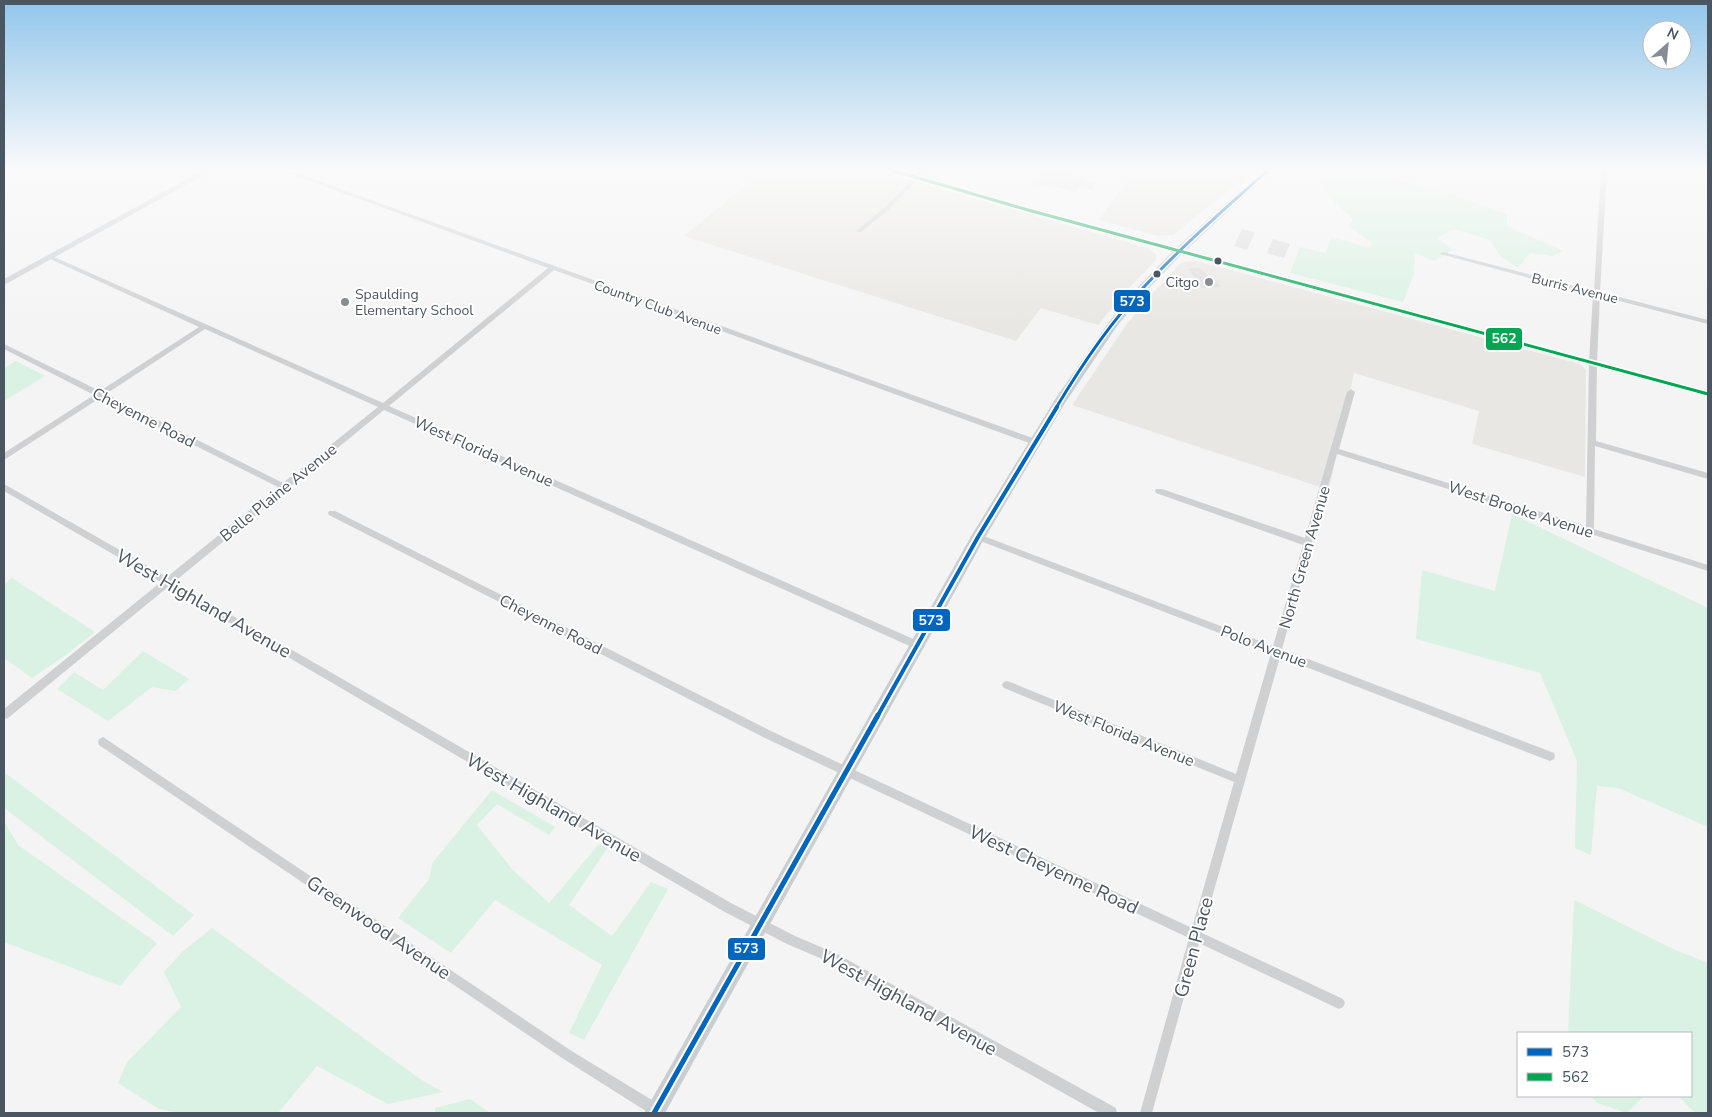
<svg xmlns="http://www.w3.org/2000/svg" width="1712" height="1117" font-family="'Nunito Sans',sans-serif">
<rect width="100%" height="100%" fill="#f4f4f4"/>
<!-- commercial -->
<path fill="#e8e7e3" d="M765,170H874L1147,248L1156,254V260L1126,291L1098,325L1041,308L1016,341L684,236Z
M1135,170H1254L1173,235L1157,236L1099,220Z
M1197,261L1580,364L1586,370L1585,477L1472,444L1479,411L1354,373L1329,490L1072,405L1126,325L1152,294L1182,262Z"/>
<!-- green -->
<path fill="#d9f2e3" d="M1347,170L1434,188L1507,214V226L1563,251L1552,256L1530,253L1518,268L1500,256L1490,240L1454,229L1437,238L1453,250L1434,261L1415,253L1414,274L1403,302L1290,273L1300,247L1325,253L1332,237L1369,248L1372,243L1349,226L1353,219L1335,203L1322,183L1337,179L1336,177Z
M16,361L45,376L4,401V368Z
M1512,514L1708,608V827L1618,788L1597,786L1591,855L1575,848L1577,761L1540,673L1416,639L1422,570L1495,591Z
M12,578L95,632L63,657L32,678L4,658V584Z
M143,651L189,679L176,691L152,687L108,721L57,689L74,672L103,690Z
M4,772L194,915L173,936L4,808Z
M492,790L555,827L549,835L497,804L477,825L512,869L549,903L599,844L608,847L569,905L612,936L651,882L668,889L584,1040L569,1033L602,965L495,900L451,953L398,918L429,879L433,862Z
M4,821L18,845L157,943L120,986L4,942Z
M1574,900L1673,949L1708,963V1113H1695L1678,1096H1691V1033H1568Z
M212,928L420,1079L443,1092L388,1104L317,1066L278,1113H179L159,1109L118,1083L127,1062L181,1007L164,972L182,952Z
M1590,1096H1644L1627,1113L1597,1103Z
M470,1099L490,1113H435V1108Z"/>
<!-- building -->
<path fill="#ddddde" d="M1042,170L1053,172L1057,170L1085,177L1084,179L1096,182L1091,190L1079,187L1075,192L1048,185L1045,188L1031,184Z
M1242,229L1255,232L1247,250L1234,246Z
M1273,239L1290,244L1284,258L1267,253Z
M1201,268L1210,279H1214L1221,287L1202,288L1188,269Z"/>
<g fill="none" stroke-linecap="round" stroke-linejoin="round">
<!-- street -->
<path fill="#ced0d2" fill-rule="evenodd" d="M280,170H288L1038,440L1039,442L1038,444H1032L554,270L389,406L920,642L922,645L920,648L917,649L914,648L384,410L174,582L731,903L795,936L837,954L1116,1108L1117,1113H1099L829,962L787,944L723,911L168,587L8,718L4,719V709L161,582L4,491V484L167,577L278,487L100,398L4,460V453L94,395L4,349V344L100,391L199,327L48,258V256H52L383,403L548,268ZM205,329L378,407L283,483L106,394Z
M922,170H928L888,210L861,232H857V230L884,208Z
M1601,170H1607L1600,292L1708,320V324L1600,296L1597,362L1596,441L1708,473V479L1595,446L1594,529L1708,565V571L1337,454L1282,649L1554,753L1555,756L1554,759L1550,761L1280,657L1202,933L1343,999L1345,1003L1343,1007L1339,1009L1199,943L1152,1113H1140L1189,938L765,738L329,515L328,513L329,511H335L773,732L1192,928L1234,782L1004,688L1002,685L1004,682L1007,681L1010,682L1236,774L1271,653L975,539L974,537L978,534L981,535L1273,646L1303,545L1156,493L1155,491L1156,489H1162L1305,538L1347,392L1351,389L1355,392L1339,449L1586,526L1589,362L1593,295L1440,254L1443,252L1594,291Z
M103,737L570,1050L665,1108L666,1113H649L562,1058L99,745L98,742L99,739Z"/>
<!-- secondary -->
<path fill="#ced0d4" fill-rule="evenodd" d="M204,170H213L4,285V279Z
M887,170H898L1031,208L1708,391V397L1025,212Z"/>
<!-- primary -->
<path fill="#caced1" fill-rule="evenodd" d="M1263,170H1273L1183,253L1146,291L1117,326L1065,403L983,541L665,1113H644L973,533L1056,398L1109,322L1138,287L1175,249Z"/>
<!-- bus-1-far2 casing -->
<g stroke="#fff" stroke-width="6">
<path id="bus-1-far2" d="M1056,408C1081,366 1110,323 1143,288C1182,246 1226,208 1268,170"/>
</g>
<!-- bus-1-far1 casing -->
<g stroke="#fff" stroke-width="8">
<path id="bus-1-far1" d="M877,717L978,537L1057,407"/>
</g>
<!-- bus-1 casing -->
<g stroke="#fff" stroke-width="9">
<path id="bus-1" d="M654,1113L878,715"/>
</g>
<!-- bus-2 casing -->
<g stroke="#fff" stroke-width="6">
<path id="bus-2" d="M891,170L1028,210L1708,394"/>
</g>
<!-- bus-1-far2 -->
<use href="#bus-1-far2" stroke="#0065bd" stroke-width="3"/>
<!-- bus-1-far1 -->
<use href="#bus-1-far1" stroke="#0065bd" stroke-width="4"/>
<!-- bus-1 -->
<use href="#bus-1" stroke="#0065bd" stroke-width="5"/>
<!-- bus-2 -->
<use href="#bus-2" stroke="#00a651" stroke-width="3"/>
</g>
<!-- sky -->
<linearGradient id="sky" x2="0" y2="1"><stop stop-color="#91c6eb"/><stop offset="0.52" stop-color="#fafafa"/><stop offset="1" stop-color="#fafafa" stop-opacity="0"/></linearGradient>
<rect width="1712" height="326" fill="url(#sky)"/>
<!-- markers -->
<g fill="#4a5661" stroke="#fff" stroke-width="2">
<circle cx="1218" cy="261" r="4.5"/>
<circle cx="1157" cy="274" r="4.5"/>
</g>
<g fill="#868d94" stroke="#fff" stroke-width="2">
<circle cx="1209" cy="282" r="5"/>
<circle cx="345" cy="302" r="5"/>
</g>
<g text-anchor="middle" stroke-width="4" stroke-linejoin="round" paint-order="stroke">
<!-- far-poi labels -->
<g font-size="14" fill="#4a5661" stroke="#fff" text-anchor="end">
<text x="1199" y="287">Citgo</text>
<text x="355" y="299" text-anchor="start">Spaulding<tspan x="355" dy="16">Elementary School</tspan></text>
</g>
<!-- far-street labels -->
<g font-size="14" fill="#4a5661" stroke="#fff">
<text transform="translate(1575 288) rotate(14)" y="5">Burris Avenue</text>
<text transform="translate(658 307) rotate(20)" y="5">Country Club Avenue</text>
</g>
<!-- street labels -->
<g font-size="16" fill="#4a5661" stroke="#fff">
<text transform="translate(144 417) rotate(27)" y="6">Cheyenne Road</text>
<text transform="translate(484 451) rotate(24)" y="6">West Florida Avenue</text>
<text transform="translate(278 492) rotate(-39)" y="6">Belle Plaine Avenue</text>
<text transform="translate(1521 509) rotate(18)" y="6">West Brooke Avenue</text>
<text transform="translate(1304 557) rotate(-74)" y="6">North Green Avenue</text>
<text transform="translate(551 624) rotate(27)" y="6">Cheyenne Road</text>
<text transform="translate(1264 646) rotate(21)" y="6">Polo Avenue</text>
<text transform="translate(1124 733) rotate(22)" y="6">West Florida Avenue</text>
</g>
<!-- near-street labels -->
<g font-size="19" fill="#4a5661" stroke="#fff">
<text transform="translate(204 603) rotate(30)" y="7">West Highland Avenue</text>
<text transform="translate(554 807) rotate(30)" y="7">West Highland Avenue</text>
<text transform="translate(1054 869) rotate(25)" y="7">West Cheyenne Road</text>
<text transform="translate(379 927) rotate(34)" y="7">Greenwood Avenue</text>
<text transform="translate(1193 947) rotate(-75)" y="7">Green Place</text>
<text transform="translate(909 1002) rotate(29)" y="7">West Highland Avenue</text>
</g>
</g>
<g stroke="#fff" stroke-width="2">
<rect x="1113" y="289" width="38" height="24" rx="5" fill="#0065bd"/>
<rect x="1485" y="327" width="38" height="24" rx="5" fill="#00a651"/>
<rect x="912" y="608" width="39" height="24" rx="5" fill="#0065bd"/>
<rect x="727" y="937" width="39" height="24" rx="5" fill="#0065bd"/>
</g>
<g font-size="14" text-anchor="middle" font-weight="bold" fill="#fff">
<text x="1132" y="306">573</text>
<text x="1504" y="343">562</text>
<text x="931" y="625">573</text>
<text x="746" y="953">573</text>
</g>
<!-- border -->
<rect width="1712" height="1117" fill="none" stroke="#4a5661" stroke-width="10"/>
<!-- legend -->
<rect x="1517" y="1032" width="175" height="65" fill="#ffffff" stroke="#b7bbc0"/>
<rect x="1527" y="1048" width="25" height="8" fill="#0065bd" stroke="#b7bbc0"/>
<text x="1562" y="1057" font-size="15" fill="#4a5661">573</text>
<rect x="1527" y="1073" width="25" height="8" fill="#00a651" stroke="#b7bbc0"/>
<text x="1562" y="1082" font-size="15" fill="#4a5661">562</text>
<!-- north arrow -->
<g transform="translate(1667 45) rotate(27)"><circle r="24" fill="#ffffff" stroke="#b7bbc0"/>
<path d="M0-4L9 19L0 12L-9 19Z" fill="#868d94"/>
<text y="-8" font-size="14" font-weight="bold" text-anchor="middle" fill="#4a5661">N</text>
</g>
</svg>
